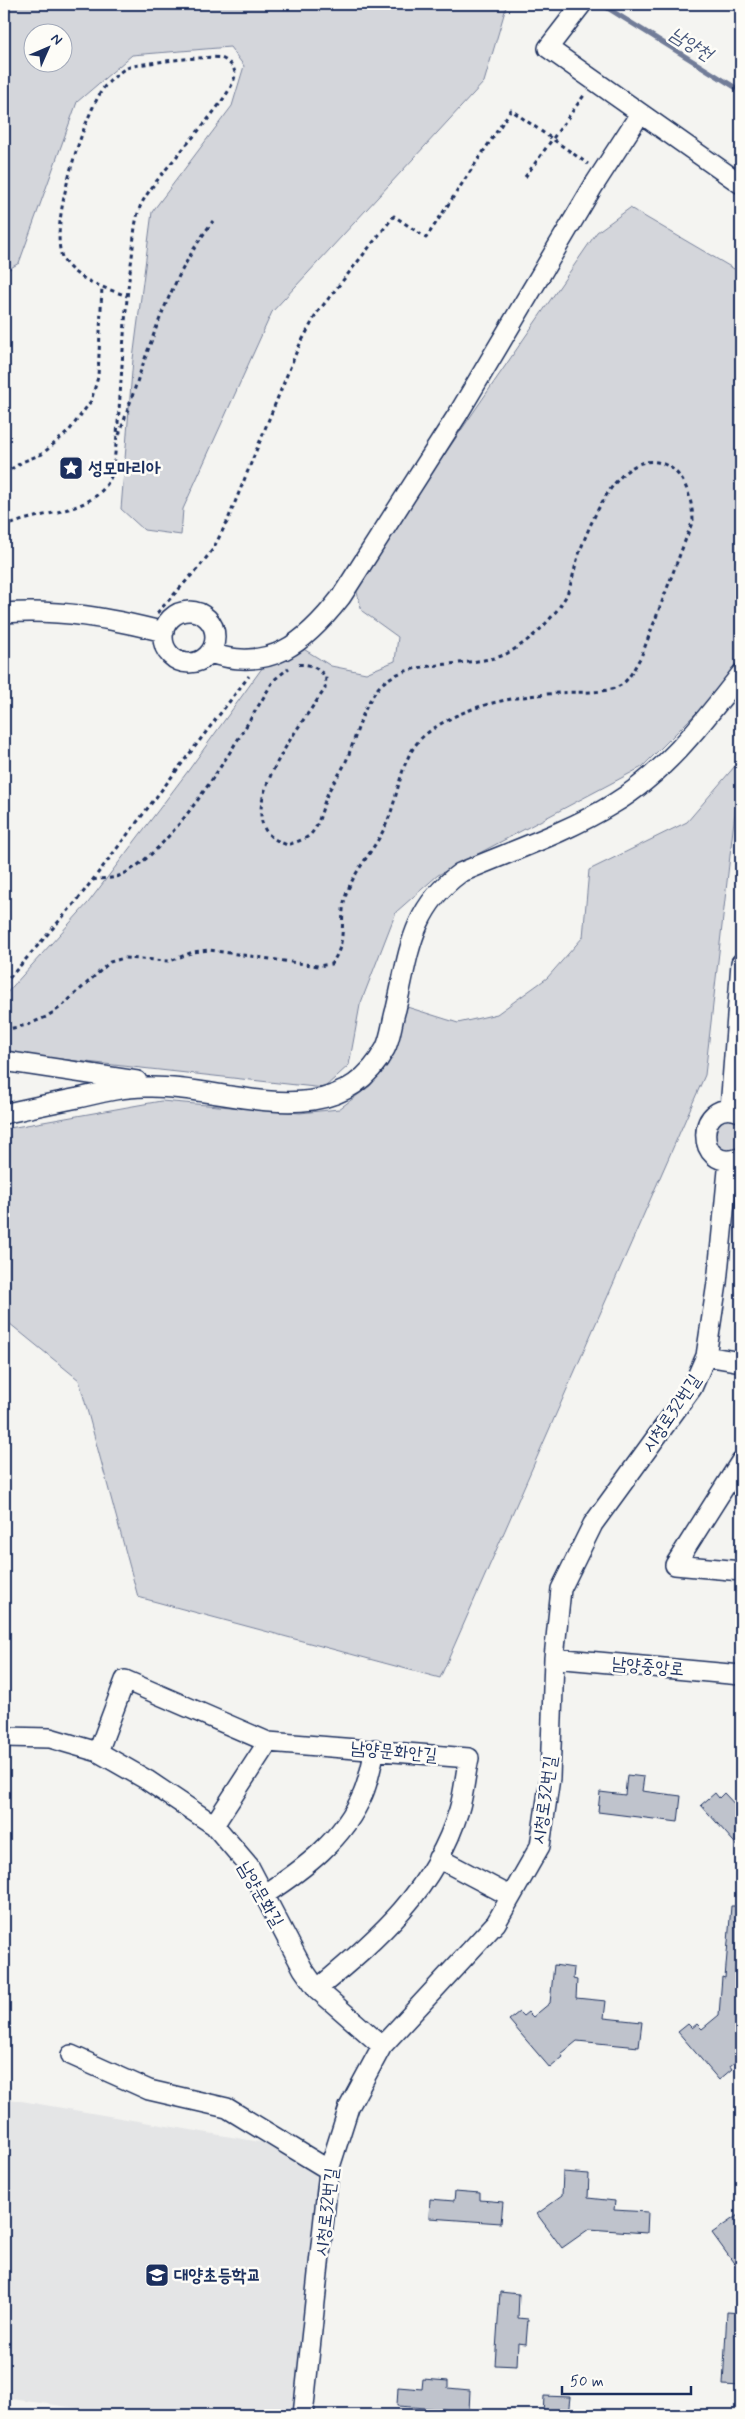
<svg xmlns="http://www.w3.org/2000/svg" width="745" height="2419" font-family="Mynerve,'Poor Story',sans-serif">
<rect width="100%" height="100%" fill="#f4f4f1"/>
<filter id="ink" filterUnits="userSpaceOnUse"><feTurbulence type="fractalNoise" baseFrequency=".02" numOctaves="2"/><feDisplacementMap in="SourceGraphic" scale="10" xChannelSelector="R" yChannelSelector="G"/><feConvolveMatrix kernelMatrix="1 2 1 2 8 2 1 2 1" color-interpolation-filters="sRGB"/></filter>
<g filter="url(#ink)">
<!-- built -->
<path fill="#e4e5e6" d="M4,2098L318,2152L301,2415H128L4,2398Z"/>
<!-- green -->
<path fill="#d4d6db" stroke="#78829c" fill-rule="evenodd" d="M4,4H507L484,82L272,312L183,509L181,535L144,530L121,509L133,359L152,212L232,106L244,66L230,47L132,55L77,102L19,263L4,272ZM32,32H62V62H32Z
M630,208L741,273V661L723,686L642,767L438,875L396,912L360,1005L349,1065L324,1088L4,1053V996L88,903L188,771L265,664L302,648L331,666L366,673L395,661L398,637L362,611L355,585L597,232Z
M741,759L705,1075L440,1678L138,1597L79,1380L4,1319V1129L161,1101L300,1113L339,1109L370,1086L392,1057L407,1007L458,1023L497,1014L547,978L583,937L589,870L687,822Z
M725,1119H735L741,1123V1147C732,1154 723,1151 716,1143C714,1132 715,1125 725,1119Z"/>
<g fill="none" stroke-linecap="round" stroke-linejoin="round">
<!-- stream -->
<path stroke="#717c98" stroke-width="5" d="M601,4L741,91"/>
</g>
<!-- building -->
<path fill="#bfc3cc" stroke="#1b2f5e" d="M627,1775L644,1777L642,1791L681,1796L678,1822L598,1812L600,1792L625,1795Z
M715,1793L719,1798L724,1793L741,1811V1850L701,1805Z
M731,1906H741V1998H739L736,2029H741V2057L730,2066L732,2069L719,2080L678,2032L688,2024L692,2028L697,2024L702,2029L719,2015L722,1977L725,1978Z
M554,1965L574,1968L573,1979L577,1980L576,1998L606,2001L604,2018L642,2022L639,2047L577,2041L561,2054L563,2057L550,2068L509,2020L519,2012L523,2016L528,2012L533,2017L550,2003Z
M563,2172L589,2174L588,2198L615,2201L614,2210L648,2212L647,2233L589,2229L562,2248L537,2214L562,2196Z
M455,2191L480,2193V2200L503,2202L501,2223L429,2218L430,2199L454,2201Z
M741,2213V2273L712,2233Z
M500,2292L519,2294L518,2318L528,2319L526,2344L518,2343L517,2366L495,2365Z
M727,2312L741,2313V2386L723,2385Z
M423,2379L448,2381V2388L470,2390L469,2411L397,2406L398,2387L422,2389Z
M544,2396L570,2397L568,2415H543Z"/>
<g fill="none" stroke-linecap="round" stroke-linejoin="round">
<!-- minor casing -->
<g stroke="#1b2f5e" stroke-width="22">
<path id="minor" d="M582,4L548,48L741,184
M163 637a26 26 0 1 1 52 0a26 26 0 1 1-52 0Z
M4,613C61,609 109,618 164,632
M210,653C270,673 305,643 341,597L458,414L594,185L640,114
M4,1061L137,1081
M730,1109L741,963
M4,1114C28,1108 53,1103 78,1098C100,1093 122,1087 145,1087C225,1084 335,1141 385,1049C391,1038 392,1021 396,1009C409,953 411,909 460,873C511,851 566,833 613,804C665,773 704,721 741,674
M739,1158C694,1174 695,1095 740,1112
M706,1356L741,1362
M741,1461L675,1565L741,1571
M554,1658L741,1675
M4,1737L50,1738L98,1752L147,1780L214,1825L249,1866L303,1969L317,1989L382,2046
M98,1752L125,1680L268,1742L469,1758C465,1775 464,1794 459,1810C435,1889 378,1939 317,1989
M214,1825L268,1742
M438,1858L510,1896
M264,1895C304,1869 344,1839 363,1794C369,1780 372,1763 375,1749
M71,2055L149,2090L227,2108L329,2170
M303,2415L329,2170L349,2107L382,2046L496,1923L540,1846L550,1778L554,1658L561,1589L593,1524L692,1388L706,1356L717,1283L729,1160"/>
</g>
<!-- path -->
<path stroke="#1b2f5e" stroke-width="3" stroke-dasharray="4 4" stroke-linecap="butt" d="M525,177L585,94
M119,435C145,361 165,284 213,221
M4,474L22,462L42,454L69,431L91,401L98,377L102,286
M4,528C35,510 88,517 109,481C112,476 113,468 114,462C122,397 122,330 131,264C134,246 133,225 140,207C153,175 237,97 235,73C234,66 227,60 221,58C211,55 138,63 127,68C120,71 111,80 105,86C84,113 47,229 63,259C75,280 106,288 127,296
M157,613L200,566L213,549L227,522L298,348L317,313L394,216L426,238L511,110L588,164
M93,880C101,878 112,879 119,876C175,853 242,732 274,680L289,668
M4,984L75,903L249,676
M4,1030L27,1025L46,1017L61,1007L110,962L124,958L170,961L193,952L209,950L318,966L331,964C350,940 337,918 347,892C357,866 378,846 388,820C400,791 400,755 426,734C463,705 511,697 558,693C577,691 604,695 621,685C630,679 635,666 641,657L693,520C692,500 686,475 666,465C621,444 590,523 579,554C574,568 572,585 565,598C555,615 541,630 525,642C519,646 512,651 506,654C473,669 405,657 379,687C362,707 357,735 347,759C342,772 332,783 327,795C322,807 320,824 311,834C305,840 295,842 287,845C283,843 277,841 273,838C232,809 307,716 325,689L326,677C316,666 309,663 295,665"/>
<!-- minor -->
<use href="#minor" stroke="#fdfcf7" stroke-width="19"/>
</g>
</g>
<!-- icons -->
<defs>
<g id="sight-square" transform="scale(1.25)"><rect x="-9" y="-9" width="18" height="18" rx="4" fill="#1b2f5e" stroke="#fdfcf7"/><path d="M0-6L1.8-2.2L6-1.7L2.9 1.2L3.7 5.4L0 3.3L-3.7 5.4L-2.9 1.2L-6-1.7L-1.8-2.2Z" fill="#fff"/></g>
<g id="school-square" transform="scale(1.25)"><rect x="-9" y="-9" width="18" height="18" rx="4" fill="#1b2f5e" stroke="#fdfcf7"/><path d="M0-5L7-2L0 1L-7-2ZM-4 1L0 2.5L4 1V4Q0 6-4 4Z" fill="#fff"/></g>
</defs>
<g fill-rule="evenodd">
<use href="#sight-square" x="71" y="468"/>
<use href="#school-square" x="157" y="2275"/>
</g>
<g text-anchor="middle" stroke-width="5" stroke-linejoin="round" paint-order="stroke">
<!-- poi labels -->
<g font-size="18" font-weight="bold" fill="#1b2f5e" stroke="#fdfcf7" text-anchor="start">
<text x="88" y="474">성모마리아</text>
<text x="174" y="2281">대양초등학교</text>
</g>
<!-- street labels -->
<g font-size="18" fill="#1b2f5e" stroke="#fdfcf7">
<text transform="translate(671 1413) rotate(-56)" y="6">시청로32번길</text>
<text transform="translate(648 1666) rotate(5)" y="6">남양중앙로</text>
<text transform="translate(394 1751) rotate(5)" y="6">남양문화안길</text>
<text transform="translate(544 1800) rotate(-82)" y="6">시청로32번길</text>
<text transform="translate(261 1894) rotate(60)" y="6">남양문화길</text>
<text transform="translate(326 2212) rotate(-83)" y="6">시청로32번길</text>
</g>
<!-- water labels -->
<g font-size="19" font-style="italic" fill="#46567b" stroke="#fdfcf7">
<text transform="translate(692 43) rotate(32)" y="7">남양천</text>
</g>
</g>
<!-- margin -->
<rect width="745" height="2419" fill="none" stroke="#fdfcf7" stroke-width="20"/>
<rect x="10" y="10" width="725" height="2399" fill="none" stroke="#1b2f5e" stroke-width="2" filter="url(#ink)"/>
<!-- north arrow -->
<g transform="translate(48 48) rotate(45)"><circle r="24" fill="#fdfcf7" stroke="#a3aaba"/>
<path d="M0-4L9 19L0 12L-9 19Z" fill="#1b2f5e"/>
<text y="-8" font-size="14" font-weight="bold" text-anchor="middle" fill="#1b2f5e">N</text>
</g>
<!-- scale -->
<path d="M562 2386v8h129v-8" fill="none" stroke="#1b2f5e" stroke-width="2.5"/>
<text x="570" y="2386" font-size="15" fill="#1b2f5e" stroke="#fdfcf7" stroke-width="4" paint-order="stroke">50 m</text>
</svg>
